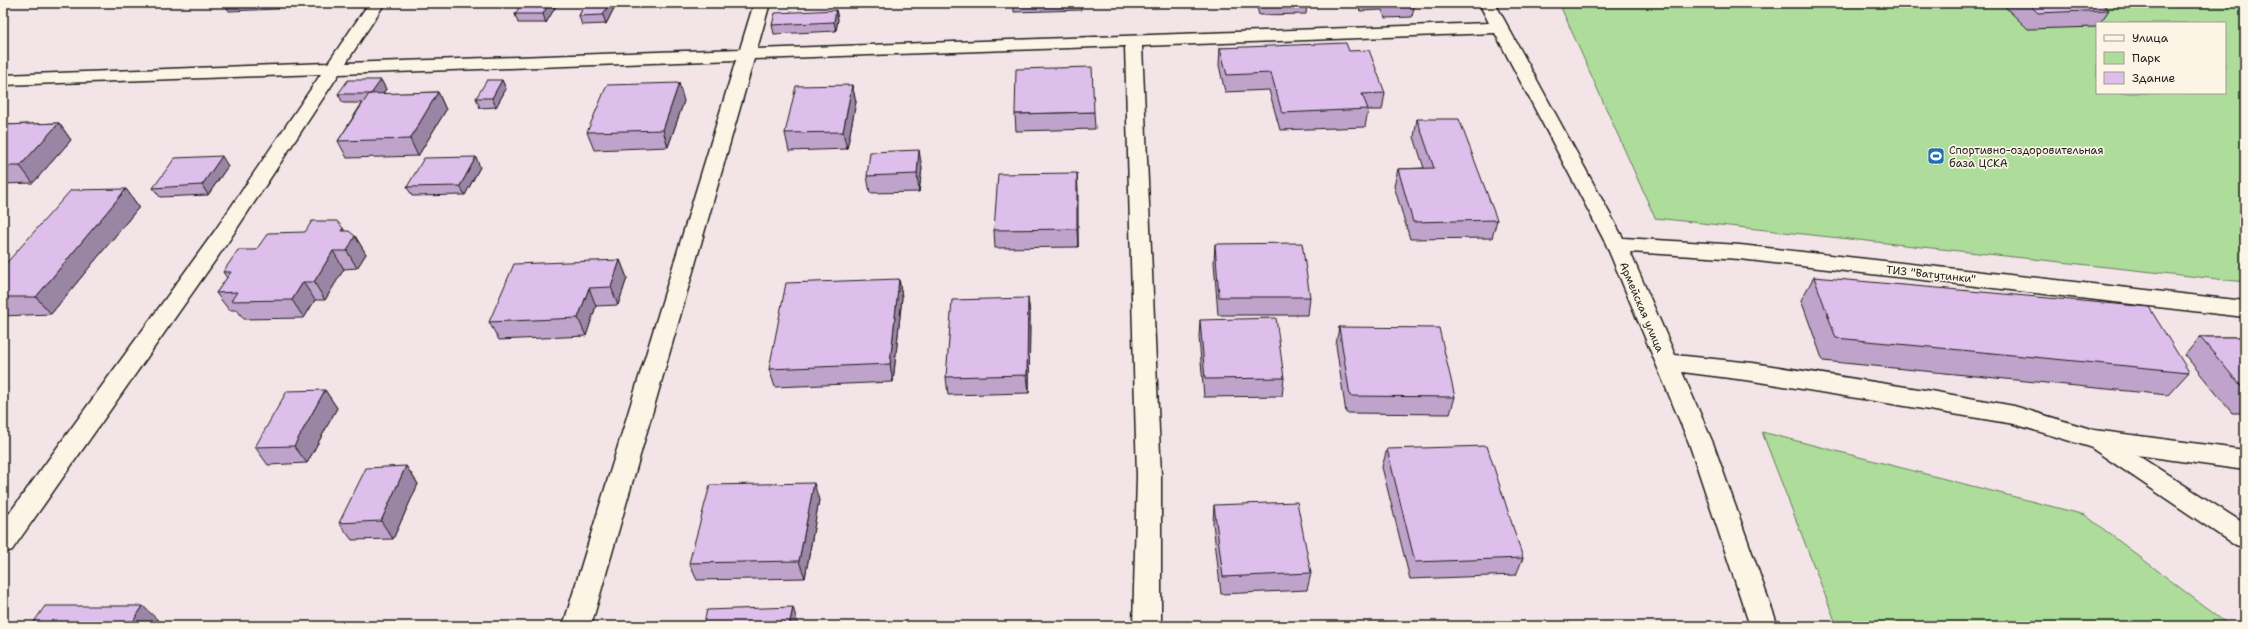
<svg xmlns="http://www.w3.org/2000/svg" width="2248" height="629" font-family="'Shantell Sans',sans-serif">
<rect width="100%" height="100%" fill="#f3e4e7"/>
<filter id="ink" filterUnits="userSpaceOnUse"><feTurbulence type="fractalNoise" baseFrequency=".025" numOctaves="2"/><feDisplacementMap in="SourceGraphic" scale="8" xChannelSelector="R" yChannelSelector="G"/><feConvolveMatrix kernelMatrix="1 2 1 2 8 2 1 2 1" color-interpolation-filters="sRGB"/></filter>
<g filter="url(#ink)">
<!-- green -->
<path fill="#aedc9b" stroke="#657c5c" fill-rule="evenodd" d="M1559,3H2245V282L1655,218ZM2097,23H2225V93H2097Z
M1762,432L2085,515L2230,626H1837Z"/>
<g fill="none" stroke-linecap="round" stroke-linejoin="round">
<!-- street casing -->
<g stroke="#1c1c1c" stroke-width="3">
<path id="street" d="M369,3H385L346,63L740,49L754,3H770L757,49L1489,23L1479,3H1495L1623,238L1740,245L2245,301V317L1740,259L1630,252L1675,355L1753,363L1925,390L2014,406L2094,430L2245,450V470L2137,455L2245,524V549L2236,546L2090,447L2014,424L1753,381L1682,372L1713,443L1778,626H1750L1689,443L1606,244L1495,33L1142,46L1161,476V626H1133L1137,476L1125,46L754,59L591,626H563L736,60L339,74L228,242L12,550L3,553V522L214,232L321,74L3,85V75L328,63Z"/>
</g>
<!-- street -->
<use href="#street" fill="#fcf5e5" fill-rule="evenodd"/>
</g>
<!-- wall -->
<path fill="#bfa3ca" stroke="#1c1c1c" d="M97,3H162L161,4L99,5Z
M224,3H282L278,9L229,11Z
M585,3H615V6L606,24L582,25L579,16Z
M1014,3H1081V10L1014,12Z
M1256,3H1307L1306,14L1259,15Z
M1357,3H1415L1412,17L1385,18L1382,10L1360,11Z
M2001,3H2101L2109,10L2100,23H2097V27L2028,29Z
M556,6L546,23H518L515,14Z
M836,10L838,19L836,31L774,34L772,25Z
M1220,48L1349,51L1385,93L1382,110H1368L1365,127L1280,130L1269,90L1225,92L1219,65Z
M381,80L386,89L383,94L438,92L446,110L418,156L347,158L338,141L362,103H343L338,94Z
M502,80L506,89L496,107L480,108L476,98Z
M852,85L856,102L847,149L789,151L785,133Z
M684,101L668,147L594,150L587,132Z
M1094,112L1095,129L1016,131L1015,114Z
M1417,119L1497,220L1492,238L1410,239L1394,186L1398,169L1424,168L1414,137Z
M59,123L71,140L33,183L3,184V125Z
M228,166L208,195L160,197L153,188Z
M480,167L465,195L412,196L407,187Z
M922,168L919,192L870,193L867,176Z
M1077,173L1078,247L995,248L994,230Z
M126,189L139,207L51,314L3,316V267Z
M355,236L366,254L357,268L344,269L325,300H315L304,318L244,319L237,310H229L216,293L227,278L223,272L256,250Z
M1215,244L1310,297L1308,315H1218L1214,262Z
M620,260L627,278L618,305L596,306L586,336L499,340L489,322Z
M1814,277L2189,372L2168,395L1823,361L1801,300Z
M899,279L902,297L893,382L775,387L769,369Z
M1028,298L1030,315L1029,393L948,395L946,377Z
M1200,320L1284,378L1282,396L1204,397L1199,337Z
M1339,327L1455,397L1450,414L1346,413L1336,345Z
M2200,337H2245V413H2232L2185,355Z
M325,390L337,408L307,463L268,465L255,447Z
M1387,449L1523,558L1516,575L1410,579L1382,467Z
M406,466L418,484L393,539L352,540L339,523Z
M819,500L805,578L697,580L689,563Z
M1214,505L1311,573L1307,590L1221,594L1213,523Z"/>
<!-- shaded-wall -->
<path fill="#9b85a4" stroke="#1c1c1c" d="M275,3H282L278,9Z
M549,3H555L556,6L546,23L543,14Z
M609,3H615V6L606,24L603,15Z
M836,10L838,19L836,31L834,22Z
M381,80L386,89L376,103L371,94Z
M502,80L506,89L496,107L492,98Z
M679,83L684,101L668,147L663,130Z
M852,85L856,102L847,149L843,132Z
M438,92L446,110L418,156L410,139Z
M59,123L71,140L33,183L20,166Z
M919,150L922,168L919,192L917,174Z
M222,156L228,166L208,195L202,185Z
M476,157L480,167L465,195L460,186Z
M1077,173L1078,190V247L1077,229Z
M126,189L139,207L51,314L36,297Z
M343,228L351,243L355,236L366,254L357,268L347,251L341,231Z
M333,251L344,269L325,300L314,282Z
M620,260L627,278L618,305L611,287Z
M899,279L902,297L893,382L890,364Z
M303,282L315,300L304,318L292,300Z
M589,288L596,306L586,336L578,318Z
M1028,298L1030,315L1029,393L1027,375Z
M325,390L337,408L307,463L294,446Z
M406,466L418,484L393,539L381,521Z
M814,483L819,500L805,578L799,561Z
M143,606L160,622L158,626H130Z
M793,607L798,624V626H789Z"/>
<!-- building -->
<path fill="#debeeb" stroke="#1c1c1c" d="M522,3H549L543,14H515Z
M585,3H609L603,15L579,16Z
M2028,3H2101L2109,10L2038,13Z
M836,10L834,22L772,25L775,13Z
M1346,43L1349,51L1369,50L1385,93L1362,94L1368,109L1282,113L1271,73L1227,75L1220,48Z
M1092,67L1094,112L1015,114L1016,69Z
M348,80H381L371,94H338Z
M487,80H502L492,98H476Z
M679,83L663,130L587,132L607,85Z
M852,85L843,132L785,133L796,86Z
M438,92L410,139L338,141L369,94Z
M1417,119H1459L1497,220L1413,222L1398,169L1434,168Z
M59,123L20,166H3V125Z
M919,150L917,174L867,176L870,152Z
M222,156L202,185L153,188L175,158Z
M476,157L460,186L407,187L424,158Z
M1077,173V229L994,230L998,174Z
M126,189L36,297H3V267L71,190Z
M312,221H337L343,228L341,231H349L355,236L347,251H333L314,282H303L292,300L231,301L237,292L216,293L231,272H223L238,250H256L268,233L305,232Z
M1302,243L1310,297H1219L1215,244Z
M620,260L611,287L589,288L578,318L489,322L514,264Z
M1814,277L2149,307L2189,372L1836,338Z
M899,279L890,364L769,369L786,283Z
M1028,298L1027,375L946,377L952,300Z
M1276,318L1284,378L1205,379L1200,320Z
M1339,327L1439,328L1455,397L1350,396Z
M2200,337H2245V391Z
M325,390L294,446L255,447L287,391Z
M1487,446L1523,558L1415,562L1387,449Z
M406,466L381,521L339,523L366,468Z
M814,483L799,561L689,563L710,485Z
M1297,502L1311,573L1223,577L1214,505Z
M45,606H143L130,626H31Z
M793,607L789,626H703L707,610Z"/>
</g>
<!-- icons -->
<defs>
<g id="stadium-square" transform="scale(0.9)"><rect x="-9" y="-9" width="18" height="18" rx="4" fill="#1f6fb2" stroke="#fcf5e5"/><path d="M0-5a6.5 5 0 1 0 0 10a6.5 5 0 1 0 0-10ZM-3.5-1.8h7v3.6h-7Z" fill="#fff"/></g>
</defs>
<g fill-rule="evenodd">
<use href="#stadium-square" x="1936" y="156"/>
</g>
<g text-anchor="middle" stroke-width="3.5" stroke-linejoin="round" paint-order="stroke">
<!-- poi labels -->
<g font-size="11" fill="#1c1c1c" stroke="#fcf5e5" text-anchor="start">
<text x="1949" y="154">Спортивно-оздоровительная<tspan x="1949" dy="13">база ЦСКА</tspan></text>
</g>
<!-- street labels -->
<g font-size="11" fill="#1c1c1c" stroke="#fcf5e5">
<text transform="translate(1931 274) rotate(6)" y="4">ТИЗ "Ватутинки"</text>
<text transform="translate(1642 307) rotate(67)" y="4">Армейская улица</text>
</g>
</g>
<!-- margin -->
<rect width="2248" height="629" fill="none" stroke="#fcf5e5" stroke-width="16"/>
<rect x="8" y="8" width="2232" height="613" fill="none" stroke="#1c1c1c" stroke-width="1.5" filter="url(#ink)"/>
<!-- legend -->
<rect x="2096" y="22" width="130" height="72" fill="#fcf5e5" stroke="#a29e95"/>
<rect x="2104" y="35" width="20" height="6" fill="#fcf5e5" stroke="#a29e95"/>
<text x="2132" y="42" font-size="12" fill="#1c1c1c">Улица</text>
<rect x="2104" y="52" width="20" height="12" fill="#aedc9b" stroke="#a29e95"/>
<text x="2132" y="62" font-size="12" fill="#1c1c1c">Парк</text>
<rect x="2104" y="72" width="20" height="12" fill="#debeeb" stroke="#a29e95"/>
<text x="2132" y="82" font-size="12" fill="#1c1c1c">Здание</text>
</svg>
